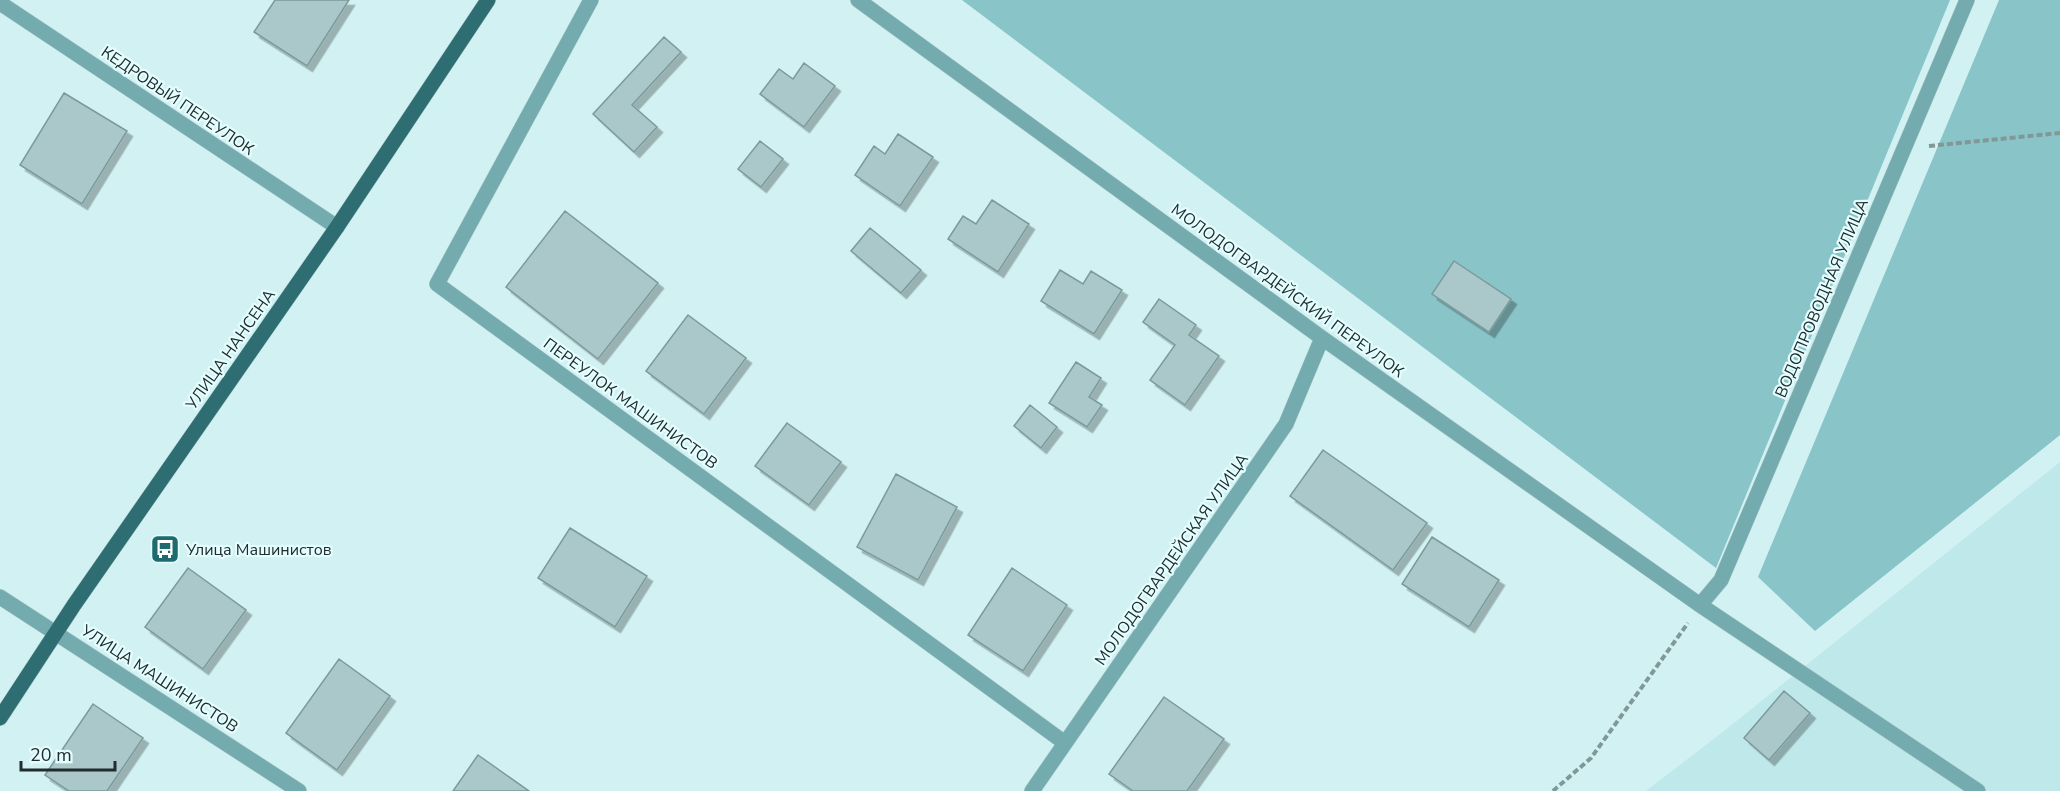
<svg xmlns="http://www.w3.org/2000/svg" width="2060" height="791" font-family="'Nunito Sans',sans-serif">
<defs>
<filter id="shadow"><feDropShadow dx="5.5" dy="5.5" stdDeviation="0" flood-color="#0004"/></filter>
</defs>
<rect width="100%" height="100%" fill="#d2f1f3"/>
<!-- built -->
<path fill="#bfe8ea" d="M2060,462V791H1646L1724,731Z"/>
<!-- green -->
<path fill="#88c4c8" d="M962,0H1950L1716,568Z
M1999,0H2060V435L1815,631L1758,577Z"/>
<!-- building -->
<path fill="#aac8ca" stroke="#7c999b" stroke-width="1.5" filter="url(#shadow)" d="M275,0H349L307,66L254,32Z
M664,37L681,52L632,105L657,127L634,152L593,114Z
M804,63L835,86L804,127L760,94L779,69L793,79Z
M64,93L127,131L82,204L20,165Z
M898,134L933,157L900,206L855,175L874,146L885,154Z
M760,141L783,159L761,187L738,169Z
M992,200L1029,224L998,272L948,239L963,216L976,224Z
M565,211L658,283L598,359L506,287Z
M870,228L921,270L901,293L851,251Z
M1454,261L1511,299L1489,332L1432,294Z
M1060,270L1083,284L1091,271L1122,290L1094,334L1041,301Z
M1159,299L1196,325L1189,335L1219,356L1185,405L1150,380L1175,345L1143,322Z
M688,315L746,358L704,414L646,371Z
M1076,362L1101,378L1089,397L1102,405L1087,427L1049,403Z
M1030,405L1057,427L1041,448L1014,426Z
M787,423L841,462L809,505L755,466Z
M1323,450L1427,523L1393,570L1290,496Z
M896,474L957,507L918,580L857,547Z
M570,528L647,576L615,627L538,578Z
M1432,537L1499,580L1469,627L1402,584Z
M188,568L246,610L203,669L145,627Z
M1012,568L1067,605L1023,671L968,635Z
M339,659L390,696L337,770L286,733Z
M1784,691L1810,713L1769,760L1744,738Z
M1164,697L1224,739L1187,791H1133L1109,774Z
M93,704L143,738L107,791H69L45,775Z
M478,755L529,791H453Z"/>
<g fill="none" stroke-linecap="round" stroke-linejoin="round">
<!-- minor casing -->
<g stroke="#b2cecf" stroke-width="16">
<path id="minor" d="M591,0L437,284L1065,743
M858,0L1322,338L1700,605L1978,791
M0,3L337,227
M0,597L299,791
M1700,605L1721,580L1967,0
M1032,791L1286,424L1322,338"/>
</g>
<!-- major casing -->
<g stroke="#b2cecf" stroke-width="16">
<path id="major" d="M0,718L74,605L337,227L488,0"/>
</g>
<!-- path -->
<path stroke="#819899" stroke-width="4" stroke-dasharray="6 3" stroke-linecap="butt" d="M1929,146L2060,133
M1553,791L1591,758L1688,623"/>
<!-- minor -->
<use href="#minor" stroke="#74abaf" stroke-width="15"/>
<!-- major -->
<use href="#major" stroke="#2e6e72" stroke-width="15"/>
</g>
<!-- icons -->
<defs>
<g id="bus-square" transform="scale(1.5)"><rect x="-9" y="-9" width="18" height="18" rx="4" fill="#1e6a6f" stroke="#e4fdfe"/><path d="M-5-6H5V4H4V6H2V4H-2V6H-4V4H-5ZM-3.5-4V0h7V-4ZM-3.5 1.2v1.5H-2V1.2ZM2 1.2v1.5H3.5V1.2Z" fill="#fff"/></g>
</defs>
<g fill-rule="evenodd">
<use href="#bus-square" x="165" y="549"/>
</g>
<g text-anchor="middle" stroke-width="4.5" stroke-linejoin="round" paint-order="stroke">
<!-- street labels -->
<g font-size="16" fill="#202c2d" stroke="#e4fdfe">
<text transform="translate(178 100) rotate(34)" y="6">КЕДРОВЫЙ ПЕРЕУЛОК</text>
<text transform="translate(1288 290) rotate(36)" y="6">МОЛОДОГВАРДЕЙСКИЙ ПЕРЕУЛОК</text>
<text transform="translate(1821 298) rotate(-67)" y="6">ВОДОПРОВОДНАЯ УЛИЦА</text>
<text transform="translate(230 349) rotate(-55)" y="6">УЛИЦА НАНСЕНА</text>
<text transform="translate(631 403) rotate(36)" y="6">ПЕРЕУЛОК МАШИНИСТОВ</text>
<text transform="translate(1171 559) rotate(-55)" y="6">МОЛОДОГВАРДЕЙСКАЯ УЛИЦА</text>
<text transform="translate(160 678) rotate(33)" y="6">УЛИЦА МАШИНИСТОВ</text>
</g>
<!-- poi labels -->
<g font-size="16" fill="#202c2d" stroke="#e4fdfe" text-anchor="start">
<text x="186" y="555">Улица Машинистов</text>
</g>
</g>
<!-- scale -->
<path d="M21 761v9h94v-9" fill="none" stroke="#202c2d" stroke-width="3"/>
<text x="30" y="761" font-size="18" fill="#202c2d" stroke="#e4fdfe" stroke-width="4.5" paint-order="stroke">20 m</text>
</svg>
